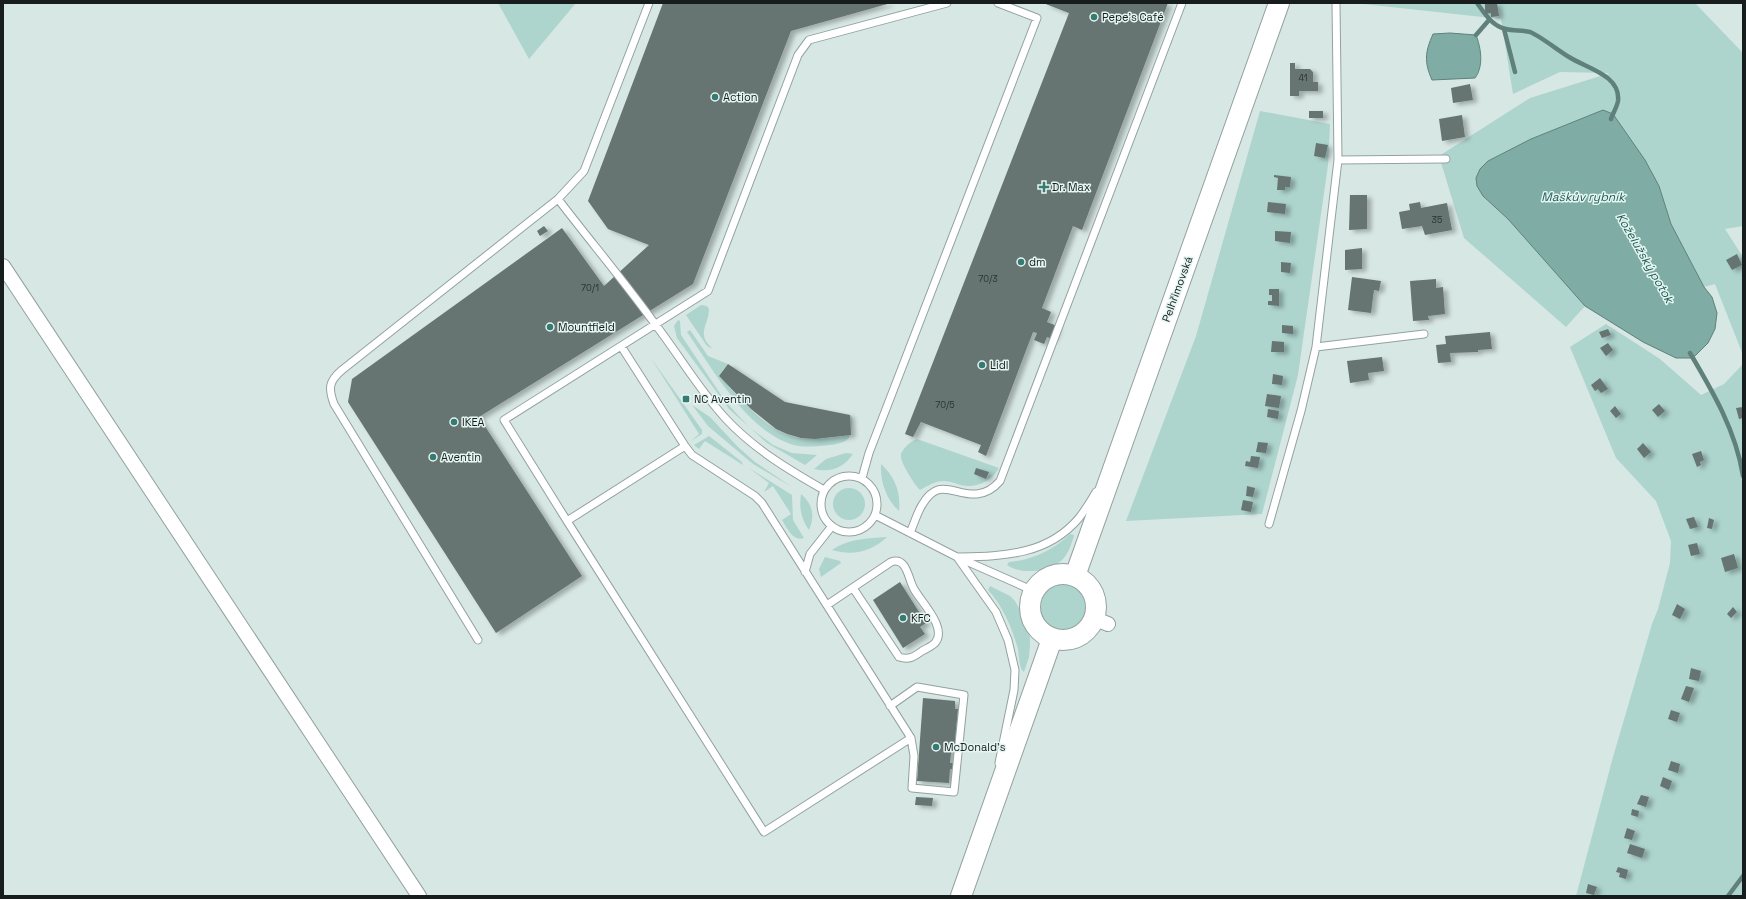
<svg xmlns="http://www.w3.org/2000/svg" width="1746" height="899" font-family="'Space Grotesk',sans-serif">
<defs>
<filter id="shadow"><feDropShadow dx="4.5" dy="2.5" stdDeviation="2" flood-color="#0004"/></filter>
</defs>
<rect width="100%" height="100%" fill="#d7e7e4"/>
<!-- green -->
<path fill="#aed4ce" d="M498,3H576L529,59Z
M1354,3H1695L1743,53V226L1725,229L1743,257V355L1715,284L1704,287L1671,224L1659,186L1645,160L1613,114L1603,110L1531,139L1488,161L1483,196L1508,218L1585,306L1566,327L1464,238L1439,156L1530,98L1610,73L1560,72L1513,94L1501,19Z
M1260,111L1330,124L1328,165L1298,375L1262,514L1126,521L1196,336Z
M701,305L707,306L709,309C709,326 695,333 713,349L707,346L686,315Z
M678,320L680,321L681,335L725,401L749,427L773,445L792,453L817,455L805,465L767,443L729,409L677,338L674,326Z
M1606,324L1660,359L1701,395L1724,384L1743,364V896H1576L1613,757L1652,624L1658,609L1670,563L1671,541L1656,501L1616,458L1570,347Z
M690,330L708,356L728,364L719,376C742,400 767,434 801,438C818,440 834,437 850,435V415L852,417C851,438 852,442 830,445C819,446 805,448 794,445C747,432 713,369 687,332Z
M651,358L702,430V434L691,441L699,434Z
M692,405L710,417L738,447L755,462L792,487L753,464L708,426Z
M709,436L742,462L743,465L705,441L699,449L694,445Z
M917,439L999,468C993,479 981,486 968,486C960,486 952,481 944,481C935,481 927,486 920,490C915,485 899,461 901,454C903,448 911,441 917,439Z
M846,453L853,454C843,468 831,473 814,469L826,459Z
M881,464C895,477 901,492 899,511C886,499 880,481 881,464Z
M749,468L792,495L793,520L804,538C793,542 787,528 782,520L791,514L773,486L764,492L769,483Z
M833 504a16 16 0 1 1 32 0a16 16 0 1 1-32 0Z
M801,494C813,504 815,516 809,530C801,519 799,508 801,494Z
M1070,534L1074,535V536C1071,545 1068,555 1061,561C1048,572 1021,575 1007,565L1009,562C1033,560 1053,550 1070,534Z
M887,537C871,552 853,556 832,550C847,539 868,538 887,537Z
M825,557L840,561L841,563L821,577L819,569Z
M1040 607a23 23 0 1 1 46 0a23 23 0 1 1-46 0Z
M990,586L1010,596L1015,601L1021,612L1030,637V645L1029,657L1024,672C1019,669 1019,655 1018,649C1012,628 1003,606 988,590Z"/>
<!-- water -->
<path fill="#7faca4" stroke="#60817b" d="M1450,33L1476,35C1481,48 1484,66 1475,78L1432,80C1424,62 1425,52 1433,34Z
M1603,110L1613,114L1645,160L1659,186L1671,224L1704,287L1712,297L1717,313L1715,329L1708,343L1693,358H1676L1643,342L1585,306L1508,219L1483,196L1477,186L1476,178L1480,169L1488,161L1531,139Z"/>
<g fill="none" stroke-linecap="round" stroke-linejoin="round">
<!-- stream -->
<path stroke="#60817b" stroke-width="4.5" d="M1477,3C1485,14 1492,26 1506,29C1513,31 1522,30 1530,32C1540,36 1559,51 1569,57C1586,68 1621,75 1618,101C1617,107 1613,113 1611,119
M1504,29L1515,72
M1476,35L1489,20
M1690,353C1713,392 1736,431 1743,476
M1728,896L1743,876"/>
</g>
<!-- building -->
<path fill="#667472" filter="url(#shadow)" d="M663,3H891L791,31L693,284L479,417L582,576L496,633L348,402L352,379L562,228L604,286L649,245L608,229L588,201Z
M1043,3H1168L1082,230L1073,226L1042,308L1051,312L1047,322L1057,326L1053,339L1047,337L1044,344L1034,340L1037,333L1033,332L986,456L978,452L981,445L921,422L913,437L905,434L1069,13Z
M1497,3L1499,16L1491,17V13L1485,14V4Z
M1290,63H1295V69H1310L1313,72V82H1318V91H1299V96H1290Z
M1470,84L1473,100L1453,103L1451,88Z
M1309,111H1323V118H1309Z
M1462,115L1465,137L1442,141L1439,119Z
M1316,143L1328,145L1325,158L1314,156Z
M1274,175L1291,177L1290,187H1285V190H1277L1278,178L1274,177Z
M1350,195H1367V229L1349,230Z
M1268,202L1286,204L1285,214L1267,212Z
M1420,202L1421,208L1447,203L1452,230L1425,235L1422,226L1402,229L1399,212L1410,210L1409,204Z
M544,226L548,231L540,236L537,231Z
M1275,231L1291,232L1290,243L1275,241Z
M1362,248V269L1345,270V250Z
M1737,254L1742,265L1732,270L1726,260Z
M1281,262L1291,263L1290,273L1281,272Z
M1352,277L1381,281L1379,291L1374,290L1371,313L1348,310Z
M1436,279V288L1443,287L1445,314L1428,316L1429,320L1413,321L1410,281Z
M1269,289H1279V306L1268,305V301H1272V295H1269Z
M1282,325L1293,326V334L1282,333Z
M1608,329L1611,335L1602,338L1599,332Z
M1490,332L1492,349L1478,350V352L1450,353L1451,362L1438,363L1436,345L1446,344L1445,336Z
M1272,341L1284,342V352H1271Z
M1608,343L1613,350L1606,356L1600,348Z
M1382,357L1384,371L1368,373L1369,380L1350,383L1347,361Z
M728,364L785,402L850,415L851,435L815,439L801,438L787,434L776,429L751,409L719,376Z
M1273,374L1283,376L1282,385L1272,384Z
M1600,378L1608,389L1601,393L1598,389L1595,391L1591,385Z
M1267,394L1281,396L1279,408L1265,406Z
M1659,404L1665,411L1658,417L1652,410Z
M1615,406L1621,414L1616,418L1610,411Z
M1743,407V418L1739,419L1736,408Z
M1268,409L1279,411L1278,419L1267,417Z
M1258,442L1268,443L1266,453L1256,452Z
M1643,443L1651,452L1644,458L1637,449Z
M1701,451L1704,460L1700,462L1701,465L1697,467L1692,454Z
M1251,456L1260,457L1258,468L1245,466L1246,461L1250,462Z
M976,468L989,472L986,479L974,474Z
M1247,486L1255,488L1253,497L1246,496Z
M1243,500L1253,502L1251,512L1241,510Z
M1694,517L1698,527L1690,529L1686,519Z
M1709,518L1714,520L1712,529L1707,528Z
M1697,543L1700,554L1691,556L1688,545Z
M1734,554L1738,568L1725,572L1721,558Z
M900,582L926,623L920,627L925,634L903,648L873,600Z
M1677,604L1685,609L1680,619L1672,615Z
M1733,607L1737,612L1731,618L1727,614Z
M1691,668L1701,671L1699,681L1689,679Z
M1686,686L1694,688L1689,702L1681,699Z
M923,698L955,701V709H958L955,743H952L950,763H953V769H950L949,783L917,781Z
M1671,710L1680,713L1677,722L1668,719Z
M1671,761L1680,764L1678,773L1668,770Z
M1663,777L1672,781L1669,790L1660,786Z
M1641,795L1649,797L1646,807L1637,804Z
M916,797L933,798L932,806L915,805Z
M1632,809L1639,811L1638,817L1631,815Z
M1627,828L1635,831L1632,840L1624,838Z
M1630,844L1645,849L1642,858L1627,853Z
M1618,867L1628,870L1626,879L1619,877L1620,873L1616,872Z
M1588,884L1597,887L1594,895L1586,893Z"/>
<g fill="none" stroke-linecap="round" stroke-linejoin="round">
<!-- service casing -->
<g stroke="#93a29f" stroke-width="9">
<path id="service" d="M1338,160L1446,159
M558,199C590,241 624,281 655,324C679,355 699,390 726,419C754,449 789,470 824,490
M621,346L685,446L567,521L504,420L708,291L798,55L809,40L947,3
M1316,347L1424,334
M821 504a28 28 0 1 1 56 0a28 28 0 1 1-56 0Z
M862,478L869,453L1037,18L998,3
M875,515L957,557L1034,591
M567,521L764,832L911,738L762,503L755,496L692,455L685,446
M1269,524L1301,411L1316,347L1338,160L1336,3
M910,533C914,524 917,513 922,505C939,476 954,496 977,494C987,493 994,488 1000,481L1182,3
M957,557L996,612L1008,640L1015,670L1014,690L999,763
M957,557C1002,556 1047,556 1079,518C1085,510 1091,501 1096,492
M805,572L810,554L832,526
M827,605L891,562C907,556 908,579 914,589C921,602 948,628 935,643C932,646 926,649 922,651C914,657 909,660 899,657L853,588
M478,640L334,404C328,388 329,381 342,370L558,199L584,171L649,3
M890,706L917,687L964,695L954,792L912,788L914,756L911,738"/>
</g>
<!-- minor casing -->
<g stroke="#93a29f" stroke-width="16">
<path id="minor" d="M3,266L419,896
M1095,619L1108,624"/>
</g>
<!-- secondary casing -->
<g stroke="#93a29f" stroke-width="22">
<path id="secondary" d="M1030 607a33 33 0 1 1 66 0a33 33 0 1 1-66 0Z
M1075,576L1279,3
M961,896L1052,639"/>
</g>
<!-- service -->
<use href="#service" stroke="#fff" stroke-width="7"/>
<!-- minor -->
<use href="#minor" stroke="#fff" stroke-width="14"/>
<!-- secondary -->
<use href="#secondary" stroke="#fff" stroke-width="20"/>
</g>
<!-- markers -->
<g fill="#357b72" stroke="#e5f5f2" stroke-width="1.5">
<circle cx="1094" cy="17" r="4"/>
<circle cx="715" cy="97" r="4"/>
<path d="M1042 181h4v4h4v4h-4v4h-4v-4h-4v-4h4z"/>
<circle cx="1021" cy="262" r="4"/>
<circle cx="550" cy="327" r="4"/>
<circle cx="982" cy="365" r="4"/>
<rect x="682" y="395" width="8" height="8" rx="2"/>
<circle cx="454" cy="422" r="4"/>
<circle cx="433" cy="457" r="4"/>
<circle cx="903" cy="618" r="4"/>
<circle cx="936" cy="747" r="4"/>
</g>
<g text-anchor="middle" stroke-width="3" stroke-linejoin="round" paint-order="stroke">
<!-- number labels -->
<g font-size="9" fill="#2b3332">
<text x="1303" y="81">41</text>
<text x="1437" y="223">35</text>
<text x="988" y="282">70/3</text>
<text x="590" y="291">70/1</text>
<text x="945" y="408">70/5</text>
</g>
<!-- poi labels -->
<g font-size="11" fill="#171d1c" stroke="#e5f5f2" text-anchor="start">
<text x="1102" y="21">Pepe's Café</text>
<text x="723" y="101">Action</text>
<text x="1052" y="191">Dr. Max</text>
<text x="1029" y="266">dm</text>
<text x="558" y="331">Mountfield</text>
<text x="990" y="369">Lidl</text>
<text x="694" y="403">NC Aventin</text>
<text x="462" y="426">IKEA</text>
<text x="441" y="461">Aventin</text>
<text x="911" y="622">KFC</text>
<text x="944" y="751">McDonald's</text>
</g>
<!-- street labels -->
<g font-size="11" fill="#171d1c" stroke="#e5f5f2">
<text transform="translate(1177 289) rotate(-70)" y="4">Pelhřimovská</text>
</g>
<!-- water labels -->
<g font-size="12" font-style="italic" fill="#1e5c54" stroke="#e5f5f2">
<text x="1583" y="201">Maškův rybník</text>
<text transform="translate(1645 258) rotate(60)" y="4">Koželužský potok</text>
</g>
</g>
<!-- border -->
<rect width="1746" height="899" fill="none" stroke="#171d1c" stroke-width="8"/>
</svg>
